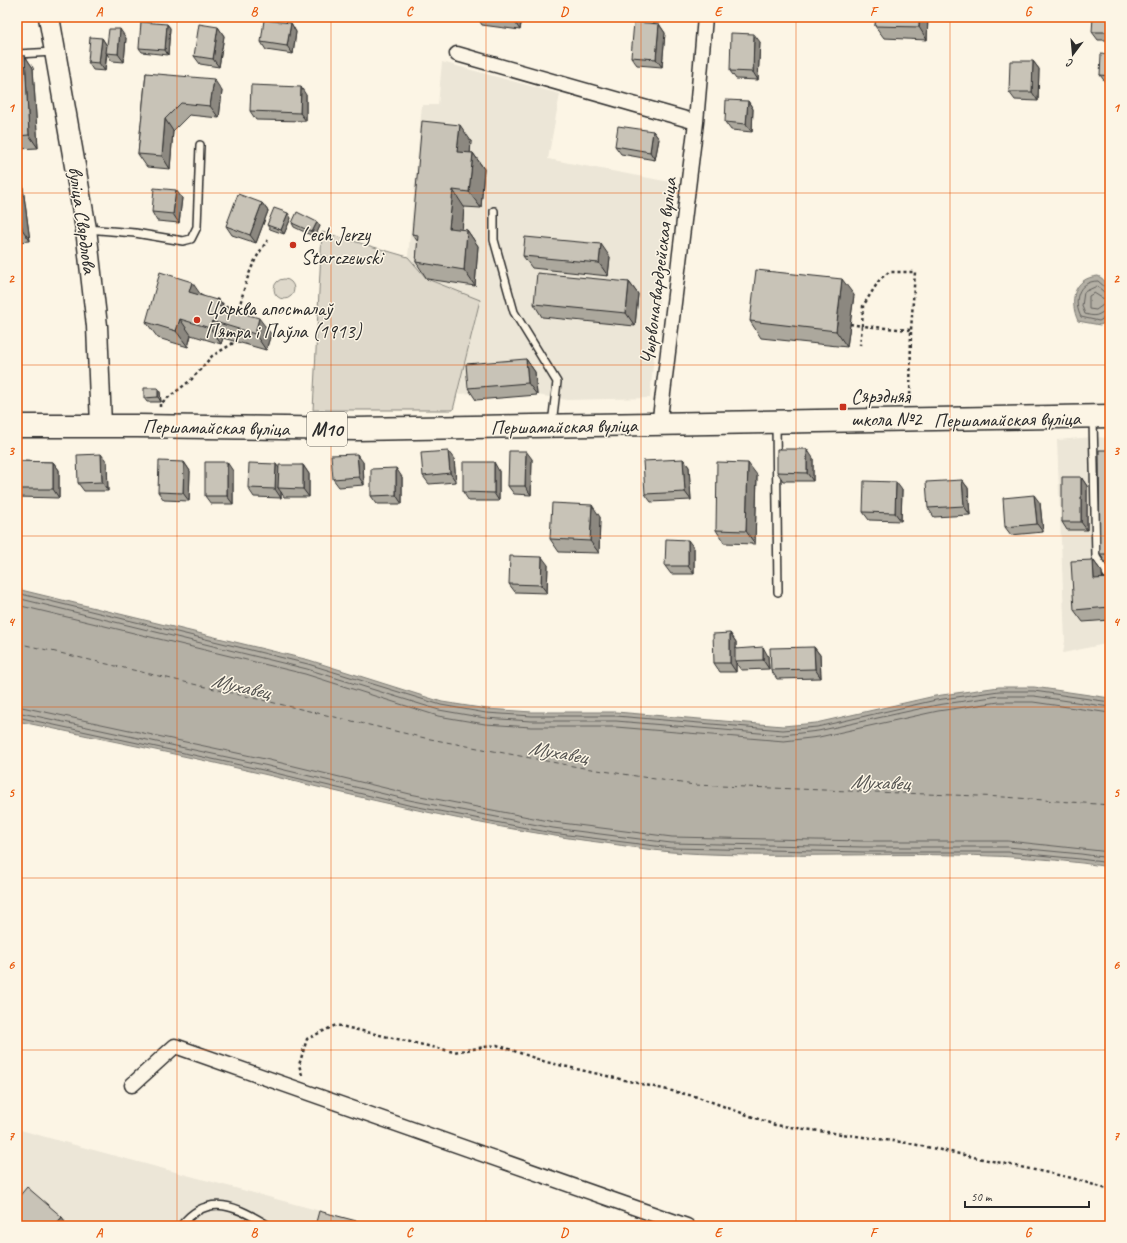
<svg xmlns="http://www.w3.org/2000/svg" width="1127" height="1243" font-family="Caveat,sans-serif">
<rect width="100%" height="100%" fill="#fcf5e5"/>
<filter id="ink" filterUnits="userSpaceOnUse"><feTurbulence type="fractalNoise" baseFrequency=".025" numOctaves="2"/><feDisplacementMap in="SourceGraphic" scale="8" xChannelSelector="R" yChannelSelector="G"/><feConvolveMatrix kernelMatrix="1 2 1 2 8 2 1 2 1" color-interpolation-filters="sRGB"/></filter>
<g filter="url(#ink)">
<!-- built -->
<path fill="#ece6d7" d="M442,62L560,94L548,159L670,182L650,398L567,400L537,395L476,400V393L458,394L480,301L427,279L408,257L422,105H438Z
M1093,437L1110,438V643L1063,653L1065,641L1057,440Z
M17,1129L60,1141L376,1226H17Z"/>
<!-- green -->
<path fill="#ded8ca" stroke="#84827a" d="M322,232L408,257L427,279L480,300L453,410H313Z
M274 289a10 10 0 1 1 20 0a10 10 0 1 1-20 0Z"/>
<!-- water -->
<path fill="#b4b0a5" stroke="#7d7b74" d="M1098,276C1114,283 1112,308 1107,322L1100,325L1078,321C1069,301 1073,278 1098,276Z
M17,589L309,660L442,702L487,709L532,712H616L783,726L816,723L935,696L999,687H1034L1110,698V867C966,844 817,862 671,852C649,850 627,846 605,843C493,829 383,803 272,776C188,756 102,739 17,721Z"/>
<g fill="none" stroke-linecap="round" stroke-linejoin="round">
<!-- shore -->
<path stroke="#62605c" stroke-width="1" d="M1110,289L1106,288L1098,281C1077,281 1073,302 1081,317L1099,321L1110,315
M1110,294L1104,292L1097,286L1084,292L1082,306L1085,314C1101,319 1098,311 1110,310
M1110,300L1102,298L1094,293L1089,296V309L1096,310L1103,305L1110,304
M17,593L308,664L441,705L486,713L532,716H616L783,730L817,727L936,700L999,691H1034L1110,702
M17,598L307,669L439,710L485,718L531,721H616L783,735L818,731L937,705L999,696H1034L1110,707
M17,605L305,674L438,716L485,724L531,727H616L784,741L819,737L938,711L999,702H1033L1110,713
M17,706L265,759L410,794L554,822L672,837L863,841H1008L1110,852
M17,712L264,765L409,800L553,828L671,843L863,847H1008L1081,854L1110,858
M17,717L263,770L408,805L552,833L671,848L863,852H1008L1080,859L1110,863"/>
<!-- ferry -->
<path stroke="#545350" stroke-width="1" stroke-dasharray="5 4" stroke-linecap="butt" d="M17,643L425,738L578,767L694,785L1004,797L1110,805"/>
<!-- lane casing -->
<g stroke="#2b2b2b" stroke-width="10">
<path id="lane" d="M17,54L54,52
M494,211V240L514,312L557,382L552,424
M87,229L135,233L183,241L191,239L197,227L200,145
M1093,419L1096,557L1110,579
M776,424L778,592
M181,1226C208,1191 238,1207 269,1226"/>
</g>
<!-- street casing -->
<g stroke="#2b2b2b" stroke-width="17">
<path id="street" d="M457,54L696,122
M659,426L696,122L705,17
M132,1085L175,1046L687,1226"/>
</g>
<!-- secondary casing -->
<g stroke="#2b2b2b" stroke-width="23">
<path id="secondary" d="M49,17L86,229L97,326L101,425"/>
</g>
<!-- primary casing -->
<g stroke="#2b2b2b" stroke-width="25">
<path id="primary" d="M17,426H137L357,429L1110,416"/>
</g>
<!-- path -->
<path stroke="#2b2b2b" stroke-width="2.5" stroke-dasharray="3 3" stroke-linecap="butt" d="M216,299L230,310
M238,314C244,287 250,263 268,240
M850,324L862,326L860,345
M910,401L911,330L862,326L863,306L880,279L889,272H915L911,330
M160,407V404L191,380L212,356L232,344L233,341
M302,1075L299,1065L307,1039L336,1025L454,1052L497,1045L546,1062L698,1097L775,1125L908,1143L1072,1178L1110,1190"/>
<!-- lane -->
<use href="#lane" stroke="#fcf5e5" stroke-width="7"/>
<!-- street -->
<use href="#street" stroke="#fcf5e5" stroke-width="14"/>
<!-- secondary -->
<use href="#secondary" stroke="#fcf5e5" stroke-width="20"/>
<!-- primary -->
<use href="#primary" stroke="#fcf5e5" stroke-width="22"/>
</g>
<!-- wall -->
<path fill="#aca89d" stroke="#2b2b2b" d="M477,17H522L520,30L482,25Z
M876,17H928L927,40L884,38L875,26Z
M1110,17V40H1098L1092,32Z
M291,23L296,32L293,54L266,50L261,42Z
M167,24L170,28L168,55L142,52L139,48Z
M659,24L665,33L662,67L637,65L631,57Z
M218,27L224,36L219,67L200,64L194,56Z
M102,38L107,46L126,38L124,62L112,61L107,54L105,71L93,70L88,62Z
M760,42L758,80L736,79L730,71Z
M1110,55V84L1106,83L1100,75Z
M17,56H25L33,68L38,148L17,149Z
M1033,61L1039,69L1038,101L1015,100L1009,92Z
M146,73L222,91L219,118L189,115L173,131L170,169L147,167L138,154Z
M306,95V121L256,120L250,111Z
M748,101L753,109L752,132L731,130L725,122Z
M653,131L659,139L655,160L621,154L615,146Z
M471,141L470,153H473L484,169L481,208L464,207L462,230H467L478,246L475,286L427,279L416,262L418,242L412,234Z
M17,167L21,173L30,241L17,242Z
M182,198L179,223L157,221L152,212Z
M262,203L268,211L256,243L232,235L226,226Z
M291,218L284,234L270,229L267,225Z
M292,223L320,226L315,237L294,227Z
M523,256L610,257L608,276L532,268Z
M629,282L638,294L635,326L542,317L534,304Z
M201,295L225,308L271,334L266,350L223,338L221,344L191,335L188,347L158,338L146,322Z
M854,295L847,347L761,338L750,321Z
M526,359L535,372L537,395L476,400L468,388Z
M160,392L161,402H147L144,398Z
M1110,450V562H1105L1100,554Z
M813,458V481H783L777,472Z
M454,459L456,482L429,484L423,476Z
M532,459L531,495L514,494L508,486Z
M683,459L689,467L691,500L651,502L645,494Z
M17,461L53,462L59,470V498L17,497Z
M107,462L108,491H84L78,483Z
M184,462L190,471L189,501L164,500L158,492Z
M363,462L364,485L339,487L333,479Z
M303,465L309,474V497H284L281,492V498L254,497L248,488L279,468Z
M233,471V504H211L205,496Z
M499,471V501H469L463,492Z
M757,475L755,544L724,543L716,530Z
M402,477V504H377L371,496Z
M1081,477L1087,486V530H1067L1062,522Z
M962,480L968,488L970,515L934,517L928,508Z
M902,490L901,521L869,520L863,512Z
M1040,503L1043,532L1011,535L1005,527Z
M600,517L599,553L559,552L550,539Z
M694,548V574H671L665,566Z
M1093,560L1102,572V578H1110V620L1083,622L1074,610Z
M548,565L547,593L515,592L509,584Z
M730,633L736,642V649L768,656L769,669L741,670L736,663V672H720L714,663Z
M814,647L820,655L821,678L777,679L771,670Z"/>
<!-- shaded-wall -->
<path fill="#8c8880" stroke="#2b2b2b" d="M515,17H522L520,30L514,21Z
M919,17H928L927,40L919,27Z
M291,23L296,32L293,54L287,46Z
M167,24L170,28L168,55L165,50Z
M659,24L665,33L662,67L656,59Z
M218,27L224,36L219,67L213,59Z
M120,29L126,38L124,62L118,54Z
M754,34L760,42L758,80L753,72Z
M102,38L107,46L105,71L99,63Z
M25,56L33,68L38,148L29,135Z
M1033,61L1039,69L1038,101L1032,92Z
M214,79L222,91L219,118L210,106Z
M301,87L306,95V121L300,113Z
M748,101L753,109L752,132L746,124Z
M165,119L173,131L170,169L162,156Z
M460,125L471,141L469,168L457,152Z
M653,131L659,139L655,160L650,152Z
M473,153L484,169L481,208L469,192Z
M17,167L21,173L30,241L22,229L17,194Z
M176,190L182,198L179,223L173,214Z
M453,190L464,207L461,245L449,228Z
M262,203L268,211L256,243L250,235Z
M288,213L291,218L284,234L281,230Z
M317,222L320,226L315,237L312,232Z
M467,230L478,246L475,286L464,270Z
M601,244L610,257L608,276L599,263Z
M842,279L854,295L847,347L836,331Z
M192,282L203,298L189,292Z
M629,282L638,294L635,326L626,313Z
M220,301L231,317L218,306Z
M259,318L271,334L266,350L255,334Z
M180,319L191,335L188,347L176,331Z
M212,321L223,338L221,344L210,328Z
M526,359L535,372L537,395L528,383Z
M158,388L160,392L161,402L158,397Z
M807,449L813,458V481L807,473Z
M448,451L454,459L456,482L450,473Z
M526,451L532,459L531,495L525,486Z
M101,454L107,462L108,491L102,482Z
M357,454L363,462L364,485L359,477Z
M683,459L689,467L691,500L685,492Z
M53,462L59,470V498L53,489Z
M184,462L190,471L189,501L183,493Z
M227,462L233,471V504L227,496Z
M494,462L499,471V501L494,493Z
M748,463L757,475L755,544L746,531Z
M276,464L282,472L278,488L281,492V498L275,489Z
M303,465L309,474V497L303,489Z
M396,468L402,477V504L396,495Z
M1081,477L1087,486V530L1081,522Z
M962,480L968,488L970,515L964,506Z
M896,482L902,490L901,521L895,513Z
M1034,495L1040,503L1043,532L1037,524Z
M592,505L600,517L599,553L590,541Z
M688,540L694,548V574L688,566Z
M542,557L548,565L547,593L541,585Z
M1093,560L1102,572L1103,591L1094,579Z
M730,633L736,642V661H735L736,663V672L730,663Z
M763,647L768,656L769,669L763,660Z
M814,647L820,655L821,678L815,669Z
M62,1217L65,1221L60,1226H54Z"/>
<!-- building -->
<path fill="#c8c3b7" stroke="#2b2b2b" d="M480,17H515L514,21Z
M876,17H919V27L875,26Z
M1093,17H1110V32H1092Z
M264,20L291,23L287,46L261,42Z
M141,22L167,24L165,50L139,48Z
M634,22L659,24L656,59L631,57Z
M199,24L218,27L213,59L194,56Z
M109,29H120L118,54L106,53Z
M731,33L754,34L753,72L730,71Z
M90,37L102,38L99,63L88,62Z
M1101,54L1110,55V76L1100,75Z
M17,56H25L29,135L17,136Z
M1010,61H1033L1032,92H1009Z
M146,73L214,79L210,106L181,103L165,119L162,156L138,154Z
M251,85L301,87L300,113L250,111Z
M726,100L748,101L746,124L725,122Z
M422,121L460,125L457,152L473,153L469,192L453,190L449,228L467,230L464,270L416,262L418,235L412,234Z
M618,126L653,131L650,152L615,146Z
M154,188L176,190L173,214L152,212Z
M17,194L22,229H17Z
M238,194L262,203L250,235L226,226Z
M274,208L288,213L281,230L267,225Z
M297,212L317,222L312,232L292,223Z
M525,237L601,244L599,263L523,256Z
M756,270L842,279L836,331L750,321Z
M160,272L192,282L189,292L220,301L218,306L259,318L255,334L212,321L210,328L180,319L176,331L146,322Z
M537,273L629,282L626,313L534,304Z
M526,359L528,383L468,388L466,364Z
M144,388H158V397L144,398Z
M777,449H807V473L777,472Z
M1099,450H1110V554H1100Z
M448,451L450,473L423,476L421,453Z
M509,451H526L525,486H508Z
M101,454L102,482L78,483L77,455Z
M357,454L359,477L333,479L331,455Z
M683,459L685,492L645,494L643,461Z
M17,461L53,462V489H17Z
M159,461L184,462L183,493L158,492Z
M205,462H227V496H205Z
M463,462H494V493L463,492Z
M717,462L748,463L746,531L716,530Z
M249,463L276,464L275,489L248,488Z
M279,465H303V489L278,488Z
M396,468V495L371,496V469Z
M1062,477H1081V522H1062Z
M962,480L964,506L928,508L926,482Z
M864,481L896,482L895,513L863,512Z
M1034,495L1037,524L1005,527L1003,498Z
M552,503L592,505L590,541L550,539Z
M666,539L688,540V566H665Z
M510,556L542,557L541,585L509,584Z
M1093,560L1094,579L1110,578V607L1074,610L1071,561Z
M730,633V663H714L713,634Z
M763,647V660L735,661V649Z
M814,647L815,669L771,670L770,648Z
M27,1187L62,1217L54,1226H17V1199Z
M319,1211L375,1226H315Z"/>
</g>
<!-- grid -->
<path fill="none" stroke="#e8590c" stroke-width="1" stroke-opacity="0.55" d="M177,17V1226M331,17V1226M486,17V1226M641,17V1226M796,17V1226M950,17V1226M17,193H1110M17,365H1110M17,536H1110M17,707H1110M17,878H1110M17,1050H1110"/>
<!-- markers -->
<g fill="#c8321e" stroke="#fcf5e5" stroke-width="1.5">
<circle cx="293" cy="245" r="4"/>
<circle cx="197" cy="320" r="4"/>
<rect x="839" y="403" width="8" height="8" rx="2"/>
</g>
<g text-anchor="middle" stroke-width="3" stroke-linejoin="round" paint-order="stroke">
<!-- shield labels -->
<rect fill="#fcf5e5" stroke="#6a6863" stroke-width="1" x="307" y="412" width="40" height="34" rx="3"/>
<g font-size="19" font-weight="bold" fill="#2b2b2b">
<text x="327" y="436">М10</text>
</g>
<!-- street labels -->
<g font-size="20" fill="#2b2b2b" stroke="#fcf5e5">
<text transform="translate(83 220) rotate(82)" y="7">вуліца Свярдлова</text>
<text transform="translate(658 271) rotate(-83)" y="7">Чырвонагвардзейская вуліца</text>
<text transform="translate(1007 419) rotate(-1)" y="7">Першамайская вуліца</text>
<text transform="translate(564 426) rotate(-1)" y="7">Першамайская вуліца</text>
<text transform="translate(216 427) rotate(1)" y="7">Першамайская вуліца</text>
</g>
<!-- poi labels -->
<g font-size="20" fill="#2b2b2b" stroke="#fcf5e5" text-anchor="start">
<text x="301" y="241">Lech Jerzy<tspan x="301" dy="23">Starczewski</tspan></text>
<text x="205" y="315">Царква апосталаў<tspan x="205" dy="23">Пятра і Паўла (1913)</tspan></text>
<text x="851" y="403">Сярэдняя<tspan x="851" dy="23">школа №2</tspan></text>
</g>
<!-- water labels -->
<g font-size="21" font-style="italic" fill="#545350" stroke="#fcf5e5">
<text transform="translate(241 686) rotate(13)" y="7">Мухавец</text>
<text transform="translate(558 752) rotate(10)" y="7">Мухавец</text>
<text transform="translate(880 782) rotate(2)" y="7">Мухавец</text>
</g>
</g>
<!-- margin -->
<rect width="1127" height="1243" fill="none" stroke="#fcf5e5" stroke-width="44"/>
<!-- north arrow -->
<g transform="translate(1073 54) rotate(196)" stroke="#fcf5e5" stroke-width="3" paint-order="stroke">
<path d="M0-3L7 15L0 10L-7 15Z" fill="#2b2b2b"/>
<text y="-6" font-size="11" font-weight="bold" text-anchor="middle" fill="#2b2b2b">С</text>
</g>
<!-- scale -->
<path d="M965 1201v6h124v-6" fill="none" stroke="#2b2b2b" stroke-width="2"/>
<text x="971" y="1201" font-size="12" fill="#2b2b2b" stroke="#fcf5e5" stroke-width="3" paint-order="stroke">50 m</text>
<rect x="22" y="22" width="1083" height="1199" fill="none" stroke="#e8590c" stroke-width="1.5"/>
<g font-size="13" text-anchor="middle" font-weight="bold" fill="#e8590c">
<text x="99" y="16">A</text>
<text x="254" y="16">B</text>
<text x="409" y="16">C</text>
<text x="564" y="16">D</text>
<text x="718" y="16">E</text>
<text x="873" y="16">F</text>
<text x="1028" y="16">G</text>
<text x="11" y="112">1</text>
<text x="1116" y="112">1</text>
<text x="11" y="283">2</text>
<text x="1116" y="283">2</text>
<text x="11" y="455">3</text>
<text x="1116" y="455">3</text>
<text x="11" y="626">4</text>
<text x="1116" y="626">4</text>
<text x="11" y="797">5</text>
<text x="1116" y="797">5</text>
<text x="11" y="969">6</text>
<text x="1116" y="969">6</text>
<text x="11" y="1140">7</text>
<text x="1116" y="1140">7</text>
<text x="99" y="1237">A</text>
<text x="254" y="1237">B</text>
<text x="409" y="1237">C</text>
<text x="564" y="1237">D</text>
<text x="718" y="1237">E</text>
<text x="873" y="1237">F</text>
<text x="1028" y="1237">G</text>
</g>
</svg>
